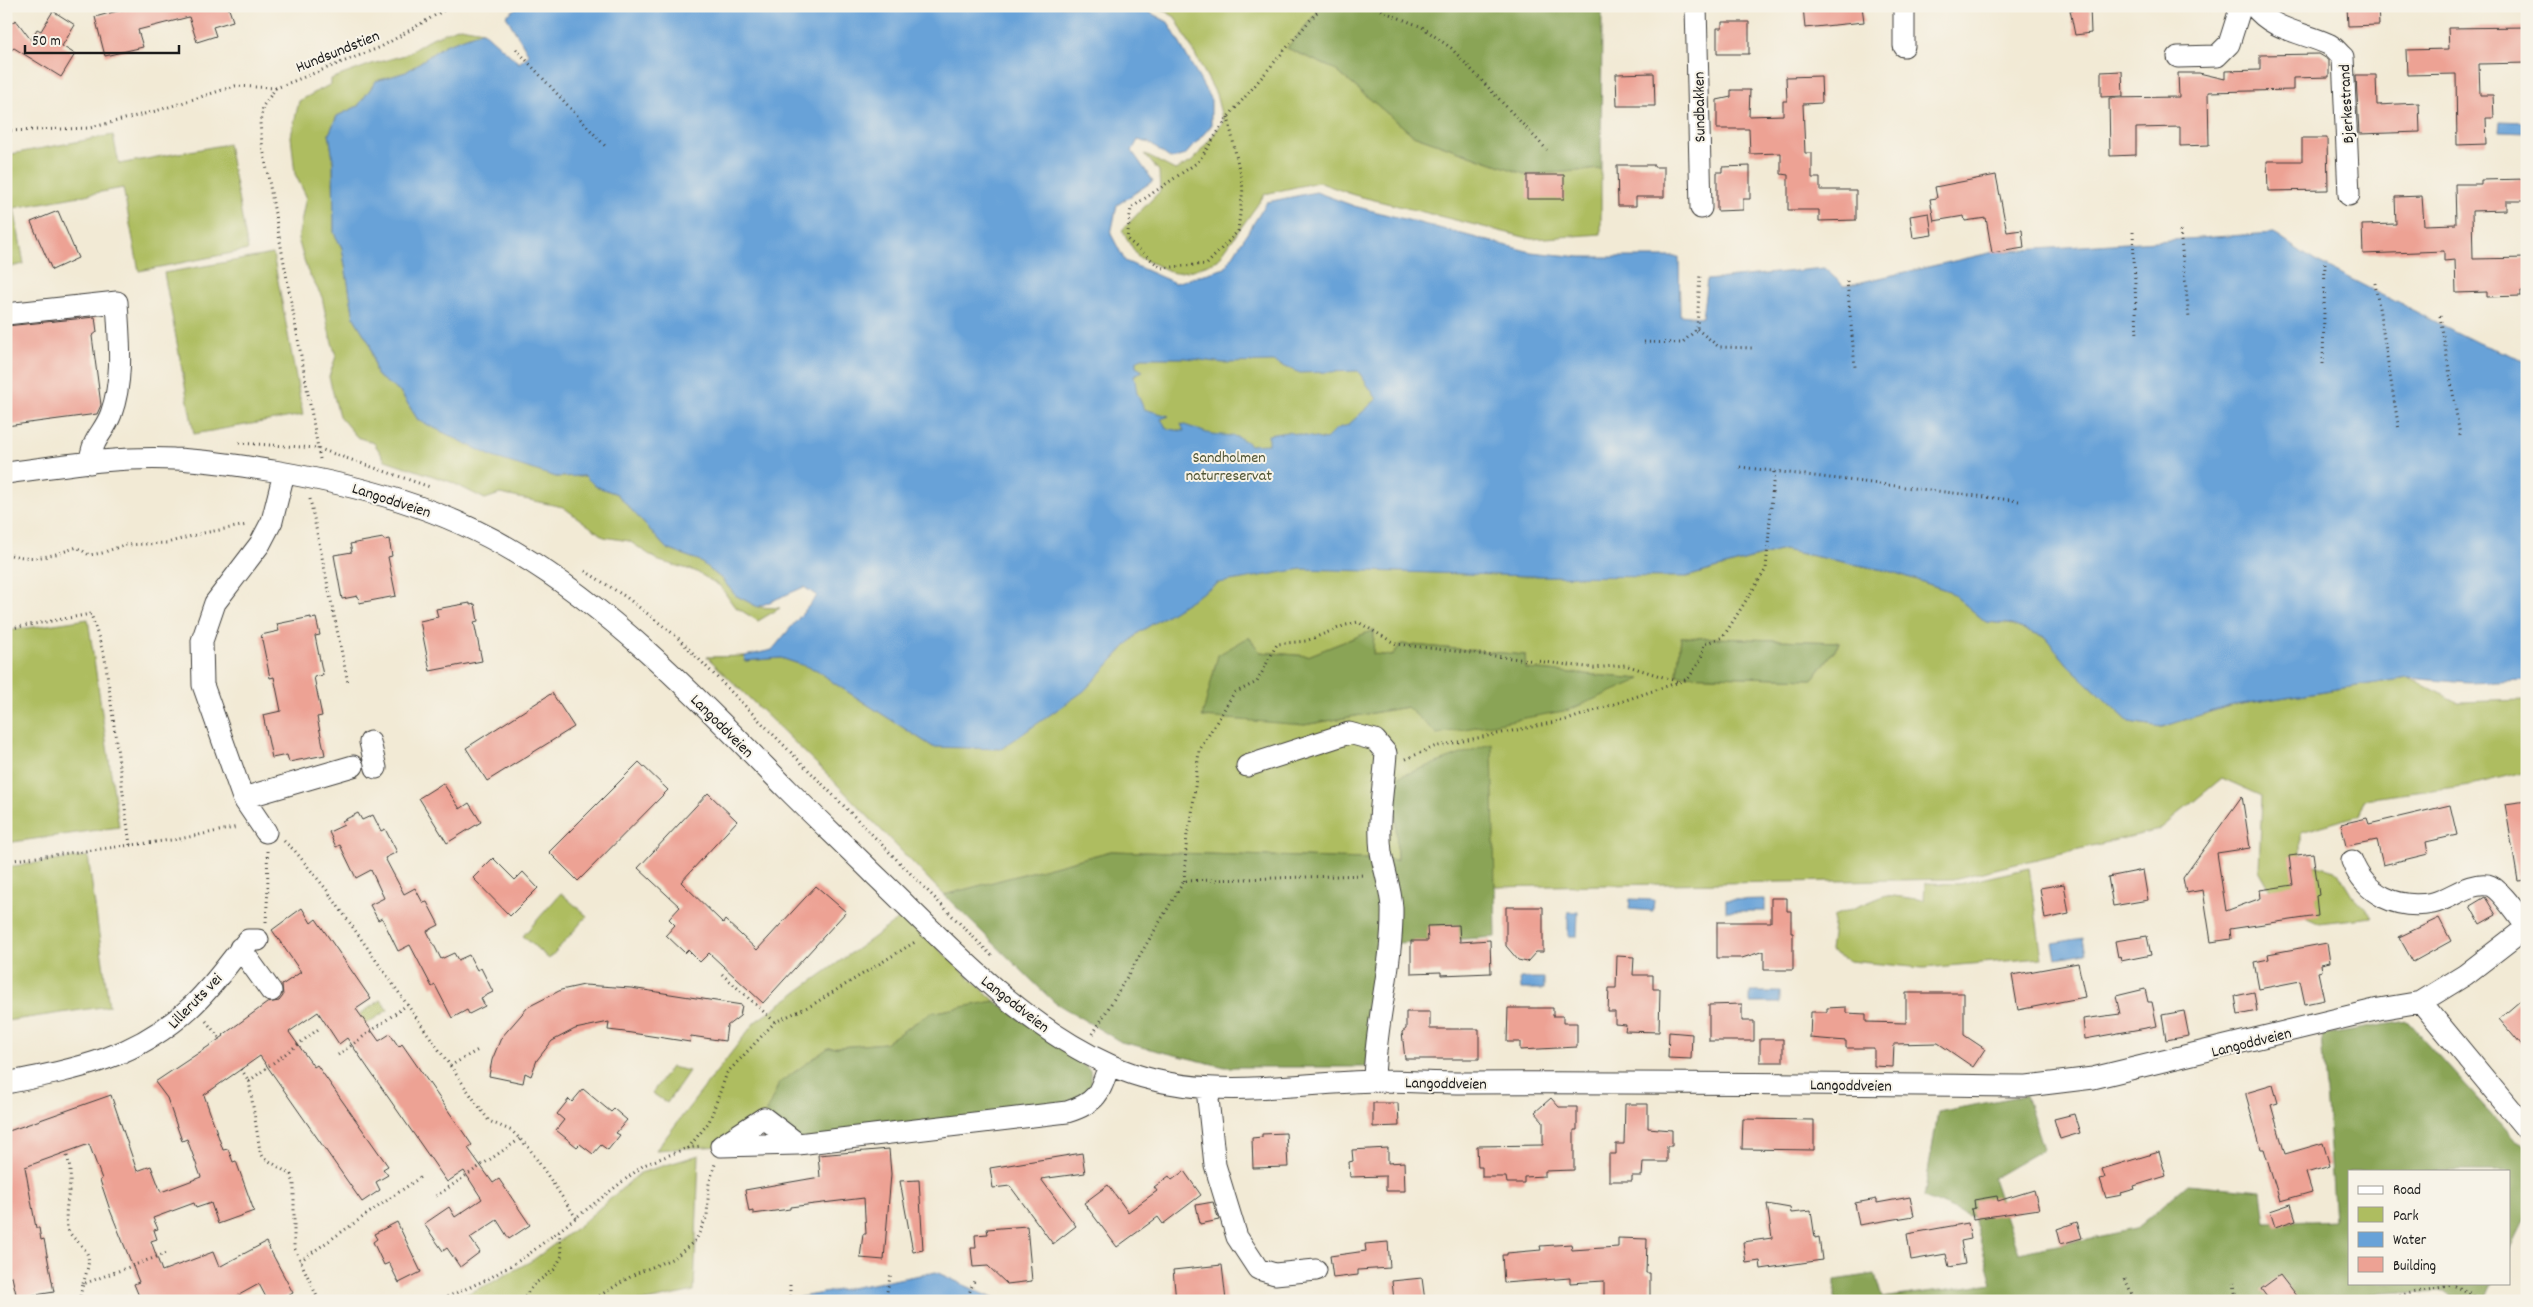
<svg xmlns="http://www.w3.org/2000/svg" width="2533" height="1307" font-family="Dekko,sans-serif">
<rect width="100%" height="100%" fill="#f7f3e8"/>
<filter id="ink" filterUnits="userSpaceOnUse"><feTurbulence type="fractalNoise" baseFrequency=".02" numOctaves="2"/><feDisplacementMap in="SourceGraphic" scale="10" xChannelSelector="R" yChannelSelector="G"/><feConvolveMatrix kernelMatrix="1 2 1 2 8 2 1 2 1" color-interpolation-filters="sRGB"/></filter>
<filter id="wash" filterUnits="userSpaceOnUse"><feTurbulence type="fractalNoise" baseFrequency=".0096" numOctaves="4" result="noise"/><feDisplacementMap in="SourceGraphic" scale="20" xChannelSelector="R" yChannelSelector="G"/><feGaussianBlur stdDeviation="1.12" result="paint"/><feColorMatrix in="noise" values="0 0 0 0 0 0 0 0 0 0 0 0 0 0 0 0 0 1.4 0 .05"/><feComposite in="paint" operator="in"/></filter>
<g filter="url(#wash)">
<rect width="100%" height="100%" fill="#f2ead5"/>
<!-- green -->
<path fill="#aebd60" stroke="#656c3e" fill-rule="evenodd" d="M1156,6H1322L1287,48L1334,69L1413,135L1527,175L1601,169V234L1532,239L1354,195L1318,182L1265,194L1218,260L1193,270L1174,273L1138,257L1122,230L1160,191L1159,171L1144,154L1175,170L1193,161L1223,122L1216,94L1175,17Z
M460,27L483,31L445,45L406,72L376,81L358,106L337,116L329,134L333,158L334,233L342,248L354,318L370,344L376,375L401,393L418,420L556,477L585,476L595,486L617,494L667,549L698,560L723,580L735,595L758,607L780,608L758,621L734,606L720,586L695,571L659,561L629,541L604,537L563,507L500,494L485,499L451,482L385,460L374,443L357,437L339,416L329,377L336,356L330,336L322,297L307,270L298,239L306,196L295,174L291,136L299,101L331,84V79L372,64L405,55L432,38Z
M113,135L119,164L228,144L248,250L139,271L123,188L14,208L24,264L6,268V155Z
M273,254L303,415L194,434L164,273Z
M990,341L1518,358L1686,577L1783,550L1893,572L1949,591L1986,622L2009,624L2045,637L2069,666L2129,722L2162,727L2229,706L2408,678L2458,702L2527,700V771L2471,785L2363,799L2360,815L2301,832V861L2338,872L2352,895L2373,917L2318,923L2279,905L2259,870L2262,796L2222,778L2159,830L1953,879L1492,887L1395,778L1397,860L1111,851L944,895L825,772L707,657L745,656V661L781,658L817,670L834,683L933,747L1084,691L1138,633L1218,582ZM1374,630L1373,654L1392,656L1401,644L1525,655L1526,669L1640,679L1407,707L1304,725L1249,637L1260,652L1308,656ZM1681,637L1840,642V643L1813,679L1677,675Z
M88,619L119,827L6,843V631Z
M88,856L109,1006L6,1021V867Z
M2029,868L2042,958L1923,968L1849,961L1830,951L1834,916L1886,895L1924,900L1925,883L1959,884Z
M561,893L587,916L549,959L523,936Z
M903,916L995,1001L930,1013L885,1043L828,1048L764,1118L721,1146L656,1150L755,1022Z
M381,1000L388,1010L360,1028L354,1018Z
M671,1067L689,1071L667,1103L652,1093Z
M699,1155L694,1291L647,1301H451L491,1283L533,1260L580,1225L640,1173Z"/>
<!-- forest -->
<path fill="#8aa456" stroke="#536039" d="M1322,6H1602L1601,169L1527,175L1413,135L1334,69L1287,48Z
M1374,630L1373,654L1392,656L1401,644L1525,655L1526,669L1641,679L1569,710L1437,734L1407,707L1304,725L1202,717L1218,655L1249,637L1260,652L1308,656Z
M1681,637L1840,642L1813,679L1677,675Z
M1492,743L1496,937L1398,943L1366,1067H1225L1121,1042L1054,1002L944,895L1111,851L1397,860L1395,778Z
M995,1001L1090,1070L1093,1091L1067,1112L798,1144L764,1118L779,1083L828,1048L885,1043L930,1013Z
M2407,1021L2515,1140L2527,1147V1213L2509,1250V1171H2349V1283H2493L2485,1301H2458L2444,1291L2250,1301H1835V1280L1875,1274L1882,1298L1992,1283L1974,1218L1924,1197L1938,1112L2026,1095L2043,1149L1993,1178L2018,1253L2135,1229L2188,1184L2262,1191L2266,1223L2335,1220L2322,1035Z"/>
<!-- water -->
<path fill="#68a2d8" stroke="#425f7a" fill-rule="evenodd" d="M519,6H1137L1168,22L1211,100V126L1185,155L1171,159L1149,143L1138,140L1132,151L1153,181L1117,205L1111,234L1125,261L1175,283L1225,268L1267,202L1316,192L1354,206L1531,252L1581,257H1679L1680,315L1702,317L1707,280L1824,268L1844,286L1994,252L2273,233L2315,261L2478,343L2527,361V681L2468,683L2408,678L2229,706L2162,727L2129,722L2069,666L2045,637L2009,624L1986,622L1949,591L1893,572L1783,550L1686,577L1530,576L1302,569L1218,583L1138,633L1084,691L1001,749L933,747L834,683L817,670L781,658L744,661L745,656L772,650L817,596L804,587L758,607L735,595L723,580L698,560L667,549L617,494L595,486L585,476L556,477L493,457L418,420L401,393L376,375L370,344L354,318L342,248L334,233L333,159L329,134L337,116L358,106L376,81L406,72L445,45L483,31L519,63L529,55L506,16ZM1142,358H1186L1223,363L1273,362L1300,373L1358,371L1377,399L1348,425L1336,429L1325,440L1287,432L1268,435V444L1250,445C1236,431 1221,438 1204,432C1196,429 1189,426 1181,424L1184,431L1167,429L1161,419L1169,416L1144,409L1137,393L1134,375L1143,371L1136,367V361Z
M2500,121L2526,122V133L2499,132Z
M1630,899L1654,900L1653,911L1629,909Z
M1765,899V911H1726V900Z
M1568,912H1578L1577,936H1568Z
M2083,938L2086,953L2056,958L2053,943Z
M1520,978H1544V989H1521Z
M1750,992H1780V1003H1750Z
M936,1272L999,1301H780Z"/>
<g id="blocks">
<!-- building -->
<path fill="#eda294" d="M136,6H228L233,21L213,27L216,36L197,42L189,17L138,30L143,47L105,56L95,17Z
M1803,6H1862L1864,22L1805,28Z
M2347,6H2378L2379,25L2348,26Z
M2090,7L2091,33L2075,35L2070,10Z
M53,11L75,25L62,46L75,54L61,77L14,48L6,54V27L16,20L31,40L37,29L41,31Z
M1722,22H1749V54H1717V28H1722Z
M2527,27V63L2479,64L2480,95H2493L2494,118H2486L2487,144L2457,145L2456,74L2407,75L2406,50L2449,49L2448,28Z
M2319,54L2329,60V77L2293,78V90L2208,92L2209,145L2180,146V127L2136,128V155L2110,156L2109,98L2179,97L2178,73H2199L2225,79V71L2260,70V55Z
M2122,71L2123,96L2101,97V72Z
M1654,73L1655,106H1617L1616,74Z
M2356,75H2376L2377,105L2419,103L2420,132L2359,134Z
M1821,76L1822,103L1803,104L1805,153H1812V178H1820V190H1856V220L1819,221V210H1788V175L1781,174V153L1750,154L1749,129H1717V100L1731,97V90H1750L1749,116L1783,115V101H1787L1786,77Z
M2302,138H2327L2328,190L2268,191L2267,161H2302Z
M1617,165H1654V167H1664V197H1636V206H1618Z
M1750,166V199H1743V210L1717,211V172H1722V167Z
M1527,175H1564V199H1527Z
M1996,175L2007,232L2022,230L2024,248L1992,253L1986,218L1965,221L1964,216L1934,221L1930,199L1937,198L1935,187Z
M2527,179V201H2506V210L2472,211L2473,259L2527,258V291H2521V296L2487,297V292L2456,293L2455,260L2444,261V251L2363,254L2362,225L2396,224L2395,197L2422,196L2424,225L2456,224L2455,184H2481V180Z
M58,211L78,258L52,270L31,222Z
M1929,213L1932,235L1913,238L1910,216Z
M95,317L97,332L92,336L101,405L97,414L6,426V326Z
M383,538L384,540L389,539L392,556L388,557L396,596L359,603L358,596L342,599L334,555L352,552L350,544Z
M470,603V605L475,604L478,621L474,622L482,661L430,671L420,621L438,617L436,609Z
M311,617V619L316,618L320,635L315,636L323,675L314,677L322,716L317,717L325,755L289,762L287,755L272,758L263,715L281,711L274,677L270,678L261,635L279,631L277,624Z
M552,693L574,727L487,781L466,748Z
M639,762L668,790L578,881L549,852Z
M443,783L460,809L469,803L481,822L447,843L419,798Z
M708,793L737,821L681,882L723,923L725,920L757,950L816,886L846,912L763,1003L709,953L700,962L688,950L685,953L666,935L675,925L669,919L680,907L638,868Z
M2242,796L2250,848L2217,853L2226,911L2261,898L2260,890L2293,885L2289,856L2313,853L2319,895L2316,896L2318,916L2230,929L2231,939L2211,942L2203,890L2186,893L2183,878Z
M2527,801V880L2518,881L2505,804Z
M2450,805L2457,835L2426,842L2428,854L2383,865L2377,840L2346,846L2341,824L2367,818L2369,824Z
M358,813L362,820L373,815L381,831L385,829L397,852L385,858L404,894L415,888L423,903L427,902L439,925L427,931L441,959L454,953L458,960L469,955L477,970L481,968L493,992L481,998L485,1006L469,1014L467,1010L452,1018L435,985L432,987L410,945L398,951L382,918L378,920L370,905L384,898L371,870L356,878L340,845L336,847L329,832L344,825L342,821Z
M493,858L515,880L523,872L538,888L510,916L473,878Z
M2143,870L2148,900L2113,906L2108,877Z
M2064,884L2069,914L2045,919L2040,888Z
M2485,897L2496,915L2480,924L2470,906Z
M1771,898H1787V911H1791V933H1793V970H1764V951L1742,958H1717V922H1771Z
M1506,907H1543V952H1536L1527,962L1518,960L1506,946Z
M302,908L311,923L316,919L371,999L356,1009L379,1041L390,1034L399,1047L402,1044L472,1145L468,1148L493,1183L499,1179L530,1225L509,1239L497,1220L470,1238L480,1252L460,1267L447,1248L443,1251L424,1224L449,1207L455,1217L482,1199L464,1171L447,1182L347,1038L339,1044L318,1012L289,1032L314,1067L317,1065L388,1166L383,1169L388,1175L376,1182L380,1190L362,1202L260,1056L204,1095L223,1150L228,1149L233,1162L236,1161L254,1211L218,1224L211,1203L196,1208L194,1203L153,1218L158,1229L154,1230L157,1239L151,1241L162,1271L213,1252L219,1267L266,1242L293,1293L279,1301H268L259,1284L228,1301H141L134,1284L139,1282L110,1210L100,1180L102,1179L89,1144L25,1167L36,1228H39L41,1240L44,1239L54,1292L17,1298L12,1277L6,1278V1132L111,1095L137,1171L151,1166L161,1192L201,1177L187,1139L182,1141L167,1098L155,1082L224,1036L223,1035L267,1003L279,1001L283,996L282,985L301,972L272,930Z
M2439,918L2451,941L2413,962L2399,937Z
M1459,925L1460,942L1490,940L1491,973L1441,975V972L1411,973V941H1428L1427,926Z
M2147,936L2151,955L2121,961L2120,956L2118,957L2115,941Z
M2327,943L2330,962L2321,964L2322,971L2318,972L2324,1000L2305,1004L2300,981L2259,989L2254,962L2269,959L2268,954Z
M1617,956L1634,957L1633,975H1653V989H1660L1659,1032L1625,1031L1626,1025L1615,1024V1012H1608L1609,988H1616Z
M2078,963L2085,997L2018,1010L2012,975Z
M584,985L631,988L742,1005L740,1016L727,1026L725,1041L691,1036L690,1042L625,1032L608,1030L609,1022L575,1029L552,1041L537,1060L531,1076L525,1073L523,1083L489,1076L492,1060L501,1038L528,1007L561,990Z
M2145,989L2148,1002H2152L2157,1026L2085,1039L2083,1019L2120,1014L2116,996Z
M2254,992L2257,1011L2238,1015L2235,996Z
M1906,993H1964V1035L1985,1049L1973,1067L1938,1043L1894,1044L1893,1067L1874,1066V1048H1846V1041L1810,1038L1811,1012H1827V1008L1846,1007V1013L1866,1014V1022L1906,1023Z
M2527,995V1052L2499,1019Z
M1742,1004V1021H1754V1041H1709V1005Z
M1508,1008H1553V1016H1563V1023H1577V1047L1520,1050V1042H1507Z
M2184,1011L2189,1036L2166,1040L2162,1015Z
M1406,1012H1430V1029H1479V1059H1405L1402,1032L1406,1029Z
M1669,1032L1692,1034L1691,1059L1668,1058Z
M1760,1039H1783V1062H1760Z
M2273,1085L2278,1103L2271,1105L2285,1154L2323,1143L2330,1166L2306,1173L2312,1192L2280,1201L2264,1149H2261L2246,1095V1093Z
M583,1089L611,1112L614,1109L627,1120L616,1133L620,1135L608,1150L601,1145L593,1154L580,1144L577,1147L556,1130L564,1120L557,1114L569,1099L572,1102Z
M1551,1098L1559,1107H1577V1130H1574V1170L1545,1171V1176L1524,1177V1183H1507L1506,1177H1482V1167H1478L1477,1146L1543,1145V1121L1535,1112Z
M1373,1103H1398L1399,1126L1373,1127Z
M1625,1104H1648V1128L1672,1130V1146H1667V1162H1643L1642,1176H1632V1181H1609V1154H1616V1144H1624Z
M2074,1114L2080,1133L2060,1139L2054,1119Z
M1743,1119L1814,1120V1150L1742,1149Z
M1286,1133L1288,1167L1253,1168L1252,1138L1262,1137V1134Z
M1388,1148V1163L1404,1162L1405,1191H1386V1176L1350,1177L1349,1162L1353,1161L1352,1150Z
M889,1149L891,1174L884,1260L860,1258L863,1234H866L864,1198L790,1207V1209L753,1214V1211L749,1212L745,1190L820,1177L818,1155Z
M2159,1152L2166,1176L2134,1186L2135,1189L2121,1193L2122,1195L2106,1198L2100,1179L2105,1178L2102,1169Z
M1082,1153L1085,1173L1041,1179L1076,1226L1053,1244L1010,1186L993,1188L990,1168Z
M1184,1171L1201,1195L1163,1224L1158,1217L1117,1247L1084,1203L1108,1185L1128,1212L1157,1191L1154,1187L1169,1176L1172,1180Z
M919,1180L923,1250L913,1252L900,1181Z
M2034,1190L2039,1209L1973,1219L1971,1209L1975,1208L1974,1200L1997,1196L1998,1201Z
M1910,1197L1914,1216L1859,1225L1855,1203L1877,1199V1203Z
M1213,1202L1219,1220L1200,1224L1196,1205Z
M1767,1204L1790,1208L1791,1213L1811,1211L1815,1238L1819,1237L1822,1260L1761,1269L1760,1261L1746,1263L1743,1242L1772,1238Z
M2291,1204L2296,1220L2275,1227L2270,1211Z
M397,1222L421,1272L399,1283L389,1263L384,1265L373,1242L377,1239L374,1234Z
M2077,1222L2082,1238L2061,1244L2057,1229Z
M1968,1223L1971,1239L1961,1241L1965,1264L1949,1267L1946,1254L1911,1260L1907,1234Z
M1027,1226L1032,1281L1007,1284L988,1266L973,1267L971,1248H976L975,1235L988,1234L987,1229Z
M1618,1238L1647,1239L1646,1273H1650V1301H1604V1281L1570,1283V1278L1504,1283L1502,1255H1507V1253L1541,1250L1540,1246L1571,1244L1572,1250L1618,1247Z
M1388,1242L1390,1268L1358,1270V1275L1333,1278L1330,1256L1366,1251L1365,1244Z
M1222,1265L1226,1301H1176L1173,1270Z
M2280,1275L2300,1301H2270L2261,1289Z
M1422,1278L1425,1301H1394L1392,1281Z"/>
</g>
</g>
<g filter="url(#ink)">
<use href="#blocks" fill-opacity="0" stroke="#3c3b38" stroke-width="1"/>
<g fill="none" stroke-linecap="round" stroke-linejoin="round">
<!-- minor casing -->
<g stroke="#3c3b38" stroke-width="23">
<path id="minor" d="M1696,6L1701,208
M1904,6V46
M2254,6C2272,30 2302,32 2328,44C2334,46 2338,53 2343,57L2349,195
M2178,57L2217,56L2229,44L2241,6
M6,314L117,302C119,339 124,378 111,414C103,435 92,437 90,463
M6,473C61,466 118,456 174,459C208,460 241,466 274,471C361,486 441,507 517,553C619,614 704,705 787,789C816,818 846,846 875,875C945,942 1020,1025 1110,1065C1196,1104 1285,1083 1375,1081C1405,1081 1435,1083 1465,1083C1652,1082 1839,1084 2027,1086L2093,1078L2379,1009L2421,1002L2527,1130
M370,742L376,768
M1247,766L1349,733L1375,740L1386,753C1384,786 1377,819 1381,852C1384,870 1391,889 1392,908C1393,966 1375,1023 1374,1081
M243,798L353,766
M266,832L243,798L203,685L202,641L215,603L260,544L272,521L284,473
M2352,861C2365,895 2398,910 2433,903C2451,899 2468,882 2488,885C2499,887 2519,917 2527,927
M240,948L271,991
M2421,1002L2465,975L2527,927
M6,1083C78,1069 136,1058 191,1007C213,987 229,962 248,940H258
M1207,1089L1215,1165L1237,1237L1258,1269L1275,1274L1316,1270
M798,1144L764,1118L721,1146L798,1144L1067,1112C1097,1103 1100,1093 1109,1065"/>
</g>
<!-- path -->
<path stroke="#3c3b38" stroke-width="3" stroke-dasharray="1 4" stroke-linecap="butt" d="M1378,6L1382,11L1422,27L1451,48L1547,150
M516,49L606,147
M1228,117L1243,188L1238,231L1207,264L1161,268L1127,239L1131,208L1198,162L1228,117L1322,6
M6,131L90,128L156,111L235,86L276,88
M2180,231L2189,318
M2133,232L2137,336
M1847,281L1855,367
M2375,283L2399,430
M2440,316L2460,435
M1697,329L1719,347L1755,348
M1644,342L1682,343L1697,329L1700,273
M2323,364L2325,259
M239,443L317,448L430,487
M320,459L262,143L260,123L263,106L276,88L381,47L451,6
M1740,467L2019,501
M310,499L348,683
M6,554C36,561 49,557 77,547L89,555L102,553L124,545L167,543L203,533L247,525
M585,571L626,597L676,636L992,956
M6,629L91,614L105,658L130,845
M2527,695V699
M1406,759L1434,747L1570,719L1688,679L1701,659L1704,644L1723,637L1766,569L1774,471
M284,841L295,851L326,889L489,1121L512,1131L529,1148L577,1219
M6,861L179,839L238,827
M1184,881L1187,833L1191,823L1199,751L1234,693L1257,682L1277,644L1306,641L1346,625L1358,622L1396,644L1594,668L1625,665L1679,682
M266,922L268,887L267,851
M722,974L775,1022
M206,1021L220,1039
M1093,1034L1184,881L1365,875
M338,1055L407,1005
M450,1066L478,1050
M241,1069L249,1081L260,1151L263,1157L291,1175L294,1183V1247L319,1301
M249,1081L320,1028
M688,1148L709,1122L727,1073L775,1022L812,1005L915,942
M67,1156C76,1184 63,1200 67,1226C69,1239 86,1244 88,1257C90,1265 85,1276 83,1284
M436,1196L520,1139
M300,1261L422,1176
M2125,1279L2135,1301
M2234,1282L2236,1301
M2455,1283L2453,1285L2468,1292L2478,1301
M2375,1300L2453,1285
M79,1301L83,1284L167,1253
M438,1301L488,1279L525,1257L644,1165L687,1148L701,1146
M522,1301L533,1285L555,1269L562,1255L559,1232
M591,1301L635,1274L674,1258L696,1240L707,1216L709,1184L715,1164
M790,1301V1285
M885,1301L891,1273
M966,1301L974,1281
M2313,1301H2329"/>
<!-- minor -->
<use href="#minor" stroke="#fff" stroke-width="21"/>
</g>
</g>
<g text-anchor="middle" stroke-width="4" stroke-linejoin="round" paint-order="stroke">
<!-- street labels -->
<g font-size="16" fill="#1c1c1c" stroke="#f7f3e8">
<text transform="translate(337 50) rotate(-22)" y="6">Hundsundstien</text>
<text transform="translate(2345 104) rotate(-93)" y="6">Bjerkestrand</text>
<text transform="translate(1698 107) rotate(-91)" y="6">Sundbakken</text>
<text transform="translate(392 499) rotate(18)" y="6">Langoddveien</text>
<text transform="translate(723 725) rotate(45)" y="6">Langoddveien</text>
<text transform="translate(194 1000) rotate(-46)" y="6">Lilleruts vei</text>
<text transform="translate(1016 1003) rotate(38)" y="6">Langoddveien</text>
<text transform="translate(2251 1041) rotate(-14)" y="6">Langoddveien</text>
<text transform="translate(1446 1082) rotate(1)" y="6">Langoddveien</text>
<text transform="translate(1851 1084) rotate(1)" y="6">Langoddveien</text>
</g>
<!-- park labels -->
<g font-size="16" fill="#4f5434" stroke="#f7f3e8">
<text x="1229" y="462">Sandholmen<tspan x="1229" dy="18">naturreservat</tspan></text>
</g>
</g>
<!-- margin -->
<rect width="2533" height="1307" fill="none" stroke="#f7f3e8" stroke-width="25"/>
<!-- legend -->
<rect x="2348" y="1170" width="162" height="115" fill="#f7f3e8" stroke="#9f9d96"/>
<rect x="2358" y="1186" width="25" height="8" fill="#ffffff" stroke="#9f9d96"/>
<text x="2393" y="1194" font-size="15" fill="#1c1c1c">Road</text>
<rect x="2358" y="1207" width="25" height="15" fill="#aebd60" stroke="#9f9d96"/>
<text x="2393" y="1220" font-size="15" fill="#1c1c1c">Park</text>
<rect x="2358" y="1232" width="25" height="15" fill="#68a2d8" stroke="#9f9d96"/>
<text x="2393" y="1244" font-size="15" fill="#1c1c1c">Water</text>
<rect x="2358" y="1257" width="25" height="15" fill="#eda294" stroke="#9f9d96"/>
<text x="2393" y="1270" font-size="15" fill="#1c1c1c">Building</text>
<!-- scale -->
<path d="M25 45v8h154v-8" fill="none" stroke="#1c1c1c" stroke-width="2.5"/>
<text x="32" y="45" font-size="15" fill="#1c1c1c" stroke="#f7f3e8" stroke-width="4" paint-order="stroke">50 m</text>
</svg>
